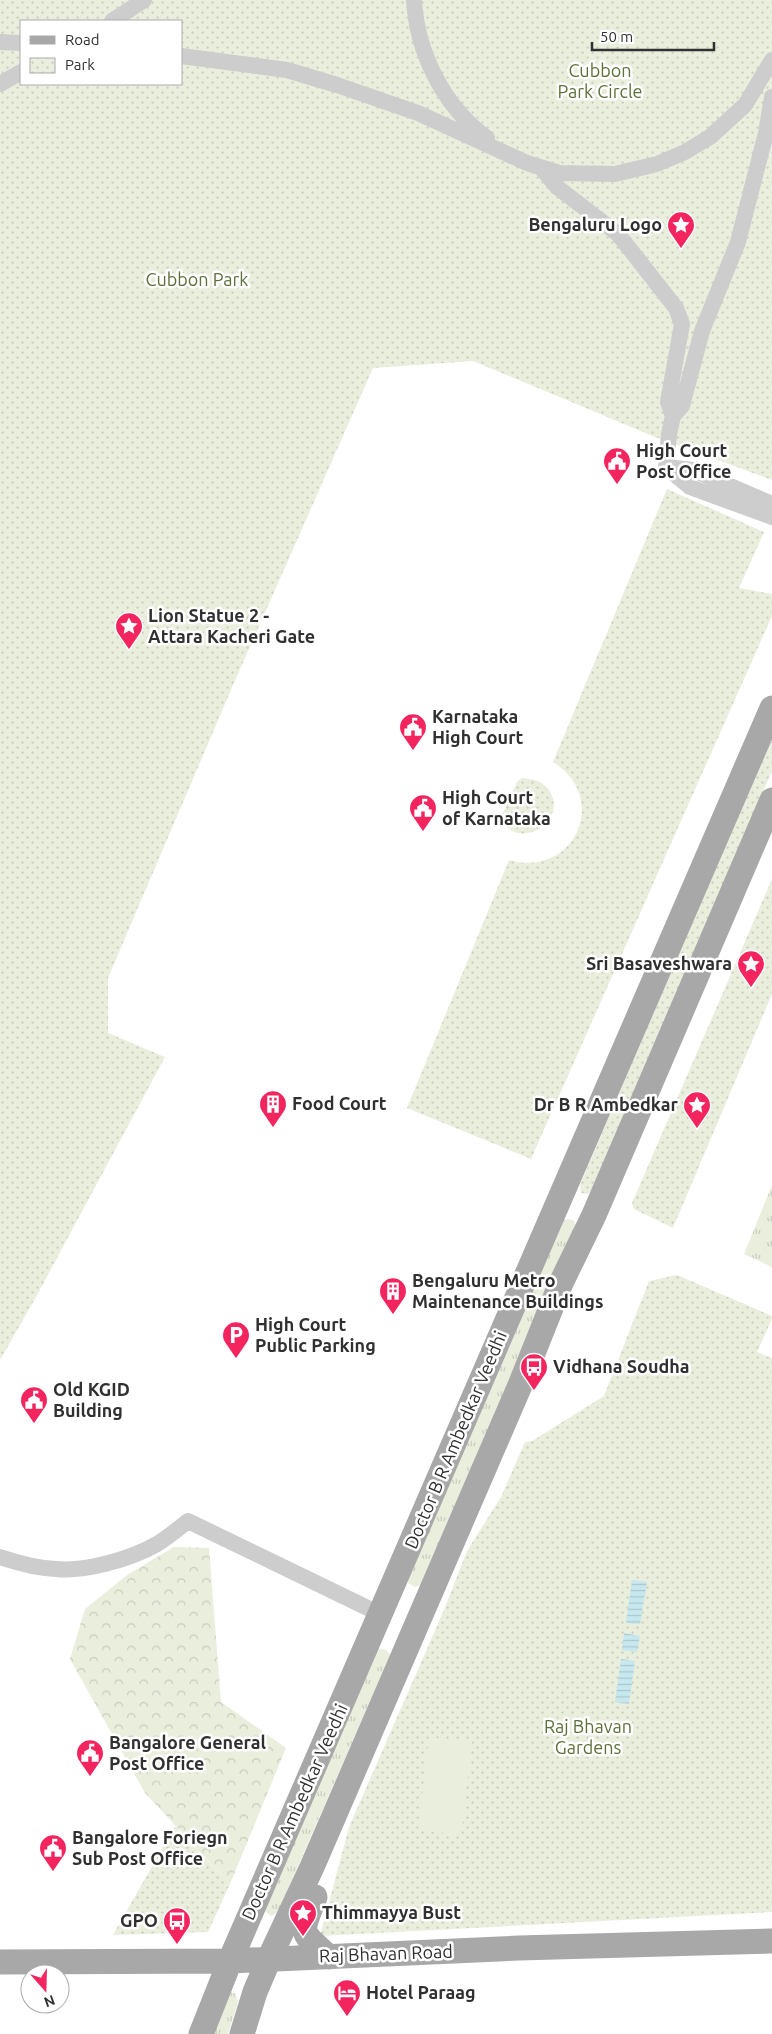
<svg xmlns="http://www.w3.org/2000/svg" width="772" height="2034" font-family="Ubuntu,sans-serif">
<defs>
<pattern id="grass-tufts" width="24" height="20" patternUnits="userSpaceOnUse" patternTransform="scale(1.25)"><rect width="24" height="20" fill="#eaeedd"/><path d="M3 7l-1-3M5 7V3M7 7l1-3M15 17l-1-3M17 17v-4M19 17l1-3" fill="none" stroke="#c9ccbe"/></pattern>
<pattern id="forest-crowns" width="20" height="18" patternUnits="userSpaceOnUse" patternTransform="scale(1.25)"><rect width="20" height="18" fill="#eaeedd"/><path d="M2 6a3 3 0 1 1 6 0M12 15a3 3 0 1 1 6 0" fill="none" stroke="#c9ccbe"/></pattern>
<pattern id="park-dots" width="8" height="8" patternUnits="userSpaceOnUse" patternTransform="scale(1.25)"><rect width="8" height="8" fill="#eaeedd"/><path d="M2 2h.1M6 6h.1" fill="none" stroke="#c9ccbe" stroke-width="1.8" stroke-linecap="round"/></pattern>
<pattern id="water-rules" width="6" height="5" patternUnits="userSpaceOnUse" patternTransform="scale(1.25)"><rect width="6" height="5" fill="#c7e8ef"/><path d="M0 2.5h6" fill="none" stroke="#abc7cd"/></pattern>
</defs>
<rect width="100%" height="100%" fill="#fff"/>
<!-- grass -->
<path fill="url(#grass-tufts)" d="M772,1185V1267L744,1254Z
M569,1219L574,1221L576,1225L421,1585L415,1587L408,1583V1579L564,1220Z
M381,1649L386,1650L390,1655L278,1912L271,1916L265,1911L376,1651Z
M229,1992L235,1993L238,2002L228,2034H212Z"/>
<!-- forest -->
<path fill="url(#forest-crowns)" d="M174,1547L209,1548L221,1702L286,1748L230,1884L145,1793L70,1659L85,1609L127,1575Z"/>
<!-- park -->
<path fill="url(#park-dots)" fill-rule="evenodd" d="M0,0H772V480L655,437L473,361L373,368L233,685L108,978V1033L165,1057L36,1297L0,1360ZM21,21H181V84H21Z
M667,489L764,532L739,588L772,594V616L531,1159L407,1108L509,860C574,879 611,798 553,762Z
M772,734V771L593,1189L588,1194L581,1193L580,1185Z
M522,778C527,779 532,779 537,781C542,782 546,787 549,790C570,820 517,854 501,818L517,782Z
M772,879V994L673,1228L634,1209L632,1203Z
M677,1275L772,1316V1319L757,1352L772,1358V1912L320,1936L349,1827L444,1610L467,1551L501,1497L525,1442L532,1441L604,1396L649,1281Z
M175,1826L230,1884L208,1932L113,1935Z"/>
<!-- pitch -->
<path fill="#eaeedd" d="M429,1737L472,1742L461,1835L418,1830Z"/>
<!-- water -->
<path fill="url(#water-rules)" d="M632,1580L647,1582L640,1624L626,1623Z
M624,1633L640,1636L637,1652L622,1650Z
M621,1659L635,1661L629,1704L615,1702Z"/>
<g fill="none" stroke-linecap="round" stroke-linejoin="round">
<!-- minor -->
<path stroke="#cdcdcd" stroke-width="16" d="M414,0C417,53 444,107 487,138
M112,21L144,0
M0,42L21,43
M181,56L287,70L337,85L418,113L527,163L559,173L615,174L657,164L685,152L710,137L745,105L772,60
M0,84L21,72
M542,169L557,187L618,234L676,308L682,324L668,402L673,416L669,434L666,467
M673,416L682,406L702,331L738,242L766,133L772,97
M666,467L690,487L772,517
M666,467L693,470L772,504
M0,1557C18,1563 37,1568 56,1569C85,1572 131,1559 157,1544C167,1538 178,1529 188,1521L380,1614"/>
<!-- primary -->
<path stroke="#a8a8a8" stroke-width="25" d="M315,1897C300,1935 299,1930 329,1957
M0,1962L230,1961L519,1948L772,1941
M201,2034L230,1961L772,708
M242,2034L255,1992L269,1959L312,1867L521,1383L561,1283L594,1215L772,800"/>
</g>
<!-- icons -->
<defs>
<g id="sight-pin" transform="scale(1.4375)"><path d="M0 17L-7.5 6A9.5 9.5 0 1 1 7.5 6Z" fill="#f4245f" stroke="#fff"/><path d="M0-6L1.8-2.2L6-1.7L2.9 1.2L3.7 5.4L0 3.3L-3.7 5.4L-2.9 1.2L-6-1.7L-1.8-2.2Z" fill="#fff"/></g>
<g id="civic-pin" transform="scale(1.4375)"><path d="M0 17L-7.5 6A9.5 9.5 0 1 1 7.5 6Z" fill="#f4245f" stroke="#fff"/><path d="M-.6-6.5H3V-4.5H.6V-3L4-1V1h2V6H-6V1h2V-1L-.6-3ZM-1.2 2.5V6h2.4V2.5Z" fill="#fff"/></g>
<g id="building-pin" transform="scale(1.4375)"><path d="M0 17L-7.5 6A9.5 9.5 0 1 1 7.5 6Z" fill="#f4245f" stroke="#fff"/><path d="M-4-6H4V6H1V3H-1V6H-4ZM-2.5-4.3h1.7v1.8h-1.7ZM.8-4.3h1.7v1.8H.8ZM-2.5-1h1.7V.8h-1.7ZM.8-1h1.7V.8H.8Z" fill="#fff"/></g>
<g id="parking-pin" transform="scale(1.4375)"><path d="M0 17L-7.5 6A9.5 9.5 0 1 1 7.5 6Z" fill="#f4245f" stroke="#fff"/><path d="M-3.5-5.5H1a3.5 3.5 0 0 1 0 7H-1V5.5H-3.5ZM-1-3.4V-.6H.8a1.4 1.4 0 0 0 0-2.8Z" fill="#fff"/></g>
<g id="bus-pin" transform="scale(1.4375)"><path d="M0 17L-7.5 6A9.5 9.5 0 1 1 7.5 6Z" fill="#f4245f" stroke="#fff"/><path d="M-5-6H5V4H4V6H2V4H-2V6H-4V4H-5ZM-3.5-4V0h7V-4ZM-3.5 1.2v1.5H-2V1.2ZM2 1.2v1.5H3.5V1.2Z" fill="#fff"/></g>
<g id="hotel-pin" transform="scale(1.4375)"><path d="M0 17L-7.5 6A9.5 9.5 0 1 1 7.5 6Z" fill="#f4245f" stroke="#fff"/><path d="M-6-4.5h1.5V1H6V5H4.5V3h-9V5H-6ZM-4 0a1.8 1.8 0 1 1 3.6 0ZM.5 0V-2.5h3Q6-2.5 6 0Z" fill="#fff"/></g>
</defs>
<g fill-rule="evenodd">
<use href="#sight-pin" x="681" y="225"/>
<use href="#civic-pin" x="617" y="461"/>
<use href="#sight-pin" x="129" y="626"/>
<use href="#civic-pin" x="413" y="727"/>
<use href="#civic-pin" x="423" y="808"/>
<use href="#sight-pin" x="751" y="964"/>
<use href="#building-pin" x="273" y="1104"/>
<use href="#sight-pin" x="697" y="1105"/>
<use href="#building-pin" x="393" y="1291"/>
<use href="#parking-pin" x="236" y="1335"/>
<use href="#bus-pin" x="534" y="1367"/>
<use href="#civic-pin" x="34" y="1400"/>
<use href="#civic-pin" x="90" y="1753"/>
<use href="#civic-pin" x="53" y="1848"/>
<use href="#sight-pin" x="303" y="1913"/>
<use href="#bus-pin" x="177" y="1921"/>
<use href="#hotel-pin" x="347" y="1993"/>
</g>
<g text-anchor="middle" stroke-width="5" stroke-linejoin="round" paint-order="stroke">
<!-- park labels -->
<g font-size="18" fill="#5e7039" stroke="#fff">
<text x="600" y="77">Cubbon<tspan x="600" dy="21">Park Circle</tspan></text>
<text x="197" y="286">Cubbon Park</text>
<text x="588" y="1733">Raj Bhavan<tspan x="588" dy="21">Gardens</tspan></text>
</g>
<!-- poi labels -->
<g font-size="18" font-weight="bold" fill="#303030" stroke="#fff" text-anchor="start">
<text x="662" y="231" text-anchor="end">Bengaluru Logo</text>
<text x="636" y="457">High Court<tspan x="636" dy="21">Post Office</tspan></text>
<text x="148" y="622">Lion Statue 2 -<tspan x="148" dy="21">Attara Kacheri Gate</tspan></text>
<text x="432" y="723">Karnataka<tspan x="432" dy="21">High Court</tspan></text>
<text x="442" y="804">High Court<tspan x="442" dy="21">of Karnataka</tspan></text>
<text x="732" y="970" text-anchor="end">Sri Basaveshwara</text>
<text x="292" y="1110">Food Court</text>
<text x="678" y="1111" text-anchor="end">Dr B R Ambedkar</text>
<text x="412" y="1287">Bengaluru Metro<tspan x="412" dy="21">Maintenance Buildings</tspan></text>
<text x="255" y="1331">High Court<tspan x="255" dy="21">Public Parking</tspan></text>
<text x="553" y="1373">Vidhana Soudha</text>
<text x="53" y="1396">Old KGID<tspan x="53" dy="21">Building</tspan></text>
<text x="109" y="1749">Bangalore General<tspan x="109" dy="21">Post Office</tspan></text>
<text x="72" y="1844">Bangalore Foriegn<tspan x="72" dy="21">Sub Post Office</tspan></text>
<text x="322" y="1919">Thimmayya Bust</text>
<text x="158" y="1927" text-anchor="end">GPO</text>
<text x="366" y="1999">Hotel Paraag</text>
</g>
<!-- street labels -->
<g font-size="18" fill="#303030" stroke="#fff">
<text transform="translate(456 1440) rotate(-67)" y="6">Doctor B R Ambedkar Veedhi</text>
<text transform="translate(295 1812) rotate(-66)" y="6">Doctor B R Ambedkar Veedhi</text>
<text transform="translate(386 1954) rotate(-2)" y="6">Raj Bhavan Road</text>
</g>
</g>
<!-- legend -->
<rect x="20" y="20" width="162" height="65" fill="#ffffff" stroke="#acacac"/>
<rect x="30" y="36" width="25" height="8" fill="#a8a8a8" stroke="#acacac"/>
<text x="65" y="45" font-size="15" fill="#303030">Road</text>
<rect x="30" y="58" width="25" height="15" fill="url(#park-dots)" stroke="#acacac"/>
<text x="65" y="70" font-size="15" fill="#303030">Park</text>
<!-- north arrow -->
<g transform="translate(45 1989) rotate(160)"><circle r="24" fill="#ffffff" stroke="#acacac"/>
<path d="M0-4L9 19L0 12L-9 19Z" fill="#f4245f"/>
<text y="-8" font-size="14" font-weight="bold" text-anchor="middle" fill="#303030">N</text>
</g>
<!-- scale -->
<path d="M592 42v8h122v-8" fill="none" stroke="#303030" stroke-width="2.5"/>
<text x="600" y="42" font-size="15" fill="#303030" stroke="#ffffff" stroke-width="4" paint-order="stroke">50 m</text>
</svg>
